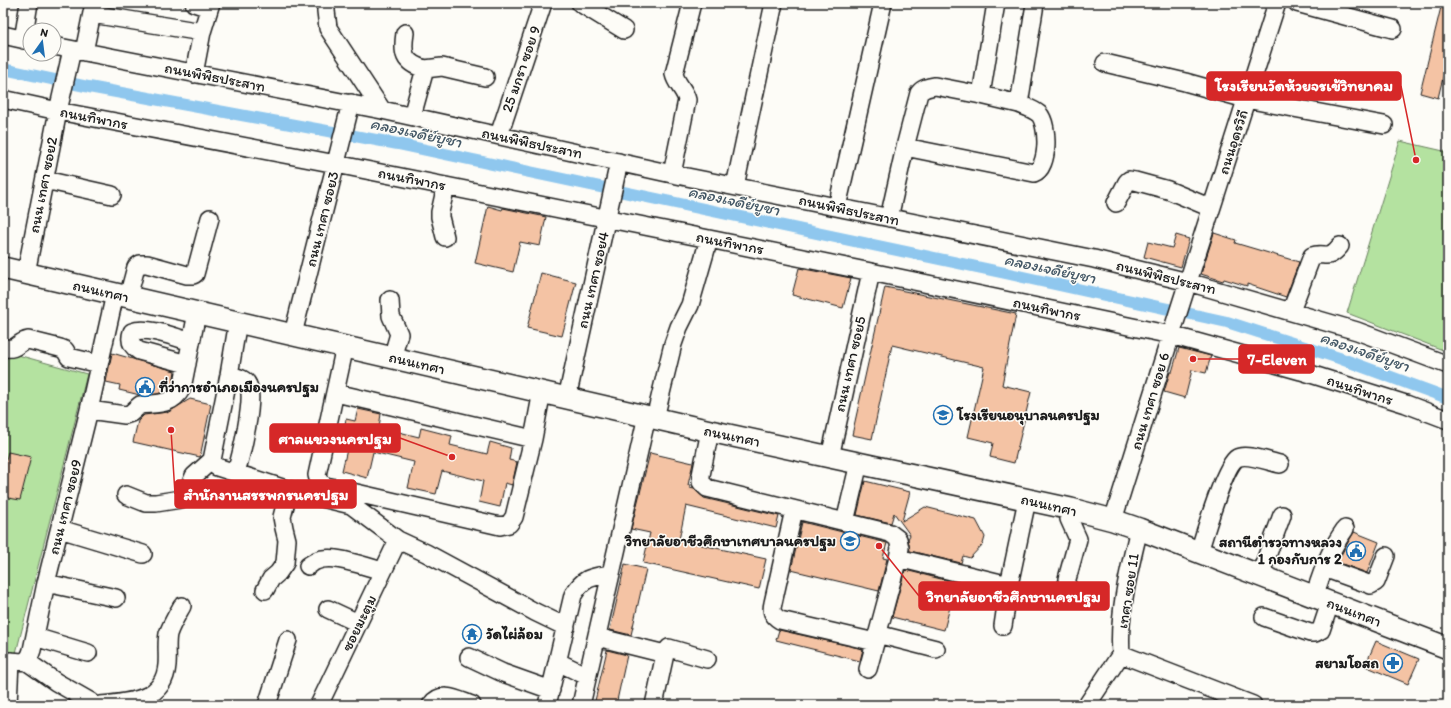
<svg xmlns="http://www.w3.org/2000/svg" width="1451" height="708" font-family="Itim,'Playpen Sans Thai',sans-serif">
<rect width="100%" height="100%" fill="#fdfcf7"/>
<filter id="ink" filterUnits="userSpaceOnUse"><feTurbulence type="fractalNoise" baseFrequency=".025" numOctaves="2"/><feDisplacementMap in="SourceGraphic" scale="8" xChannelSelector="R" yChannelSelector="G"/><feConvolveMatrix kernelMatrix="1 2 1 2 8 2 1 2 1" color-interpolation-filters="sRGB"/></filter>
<g filter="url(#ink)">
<!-- green -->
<path fill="#b4e2a0" stroke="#687f5e" d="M1400,141L1448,152V352L1347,313Z
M3,351L87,374L16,653L3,651Z"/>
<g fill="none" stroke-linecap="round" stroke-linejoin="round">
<!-- canal -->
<path stroke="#8fc7ee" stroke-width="12" d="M3,69L89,87L398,144L1005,273L1227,322L1339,358L1448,398"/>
</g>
<!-- building -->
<path fill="#f4c3a4" stroke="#1c1c1c" d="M1442,3H1448V57L1438,98L1420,93Z
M488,206L502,210L503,208L546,217L540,246L520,242L513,272L475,263Z
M1214,233L1236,240L1235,243L1299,262L1286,297L1247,284V286L1224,279L1223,281L1201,274Z
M1176,235L1189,239L1181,267L1144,257L1148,242L1172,248Z
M799,268L851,278L843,308L792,295Z
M541,273L576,282L562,336L527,328Z
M885,287L1016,314L1002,385L1031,392L1014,463L990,457L993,443L968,437L984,367L892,345L872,439L852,435Z
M1179,348L1211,356L1206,373L1192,370L1185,398L1164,392L1170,372H1172Z
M112,353L175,371L173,384L168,390L157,394L140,395L119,390L120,385L106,382Z
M190,399L211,404L200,457L133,442L138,421L144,415L168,412L167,413Z
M358,409L381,414L379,427L419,437L421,428L452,436L450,445L487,454L490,442L511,448L509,460L517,462L512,485L505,483L500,507L479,502L483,481L442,471L436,494L408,488L414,462L373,452L367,478L342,471L348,445L341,443L346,419L355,421Z
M8,452L31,457L20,500L3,497V472Z
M650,453L693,463L688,485H690V488L694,489L704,498L779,516L776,528L686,506L679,540L766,559L759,589L643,563L650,533L631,529Z
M865,481L910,492L902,521L925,507L976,520L985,537L983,544L970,558L963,556L961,563L910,551L908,539L910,535L894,513L891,523L857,515Z
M802,522L887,543L883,558L887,559L879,591L791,570Z
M1354,532L1379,542L1367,573L1337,562Z
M625,564L646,569L631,635L610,630Z
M905,570L953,582L947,602L951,603L944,630L892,617Z
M779,630L863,649L860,661L776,640Z
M1376,641L1419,659L1408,684L1365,666Z
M607,650L627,655L616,705H594Z"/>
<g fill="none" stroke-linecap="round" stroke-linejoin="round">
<!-- minor casing -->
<g stroke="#1c1c1c" stroke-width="20">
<path id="minor" d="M194,3L209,8
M326,3V11L328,28L382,110
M580,3L624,30
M1297,3L1393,29
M92,14L202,32
M405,33C402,53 403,63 425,69
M3,35L30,41
M23,40L29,3
M54,46L382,110L672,174L1094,259L1188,282L1357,331L1448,365
M84,52L94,3
M1105,63L1185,82L1246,99L1384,125
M194,74L202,32L211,3
M981,95L1019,104L1035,4
M3,99L58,111L336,164L709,239L871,272L1171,335L1301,371L1406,404L1448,420
M412,116L425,69L442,67L485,77
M499,135L543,3
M905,147L1034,173C1049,168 1049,125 1039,114C1033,109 1026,107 1019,104
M672,174L687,100C685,90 676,84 674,74L692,3
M45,180L112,195
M735,186L774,3
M1116,203L1127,182L1129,180L1135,181L1168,190L1211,208
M837,207L883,3
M889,218L905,147L919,93C923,88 928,87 935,86L981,95L996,3
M445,237L440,217V212L446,186
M26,273L58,111L72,50
M128,297L136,267L140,264H147L187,275H193L195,274L210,218
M390,300L391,316L399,334L392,358
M1291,311L1312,256C1325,251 1327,262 1340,246
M293,334L351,103
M345,346L317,475L319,482L326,486L500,526L509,524L514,517L533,439L542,391
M3,348C19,350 17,342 28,340L60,348L65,350L69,357L99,364
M187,364L139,351C131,346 129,341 132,332C147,326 175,337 191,342
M229,375C236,377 245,378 248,385C255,399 241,456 236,472
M336,393L533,439
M567,398L619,162
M89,410L125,415L131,413L140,405C157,403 172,406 182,388L197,313
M655,418L673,344L679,327L690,305L709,239
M710,431L701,475V482L707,488L890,533L898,539L900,548L898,558L868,669
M830,457L871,272
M212,460L213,464L217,467L289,490L351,505L398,540L426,553L535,612L566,627
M212,460L229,375L238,321
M126,495L146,503H156L181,499L186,495L194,476L212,460
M794,510L773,603C771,611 772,615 780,620L875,642
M1113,520L1171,335L1277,3
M845,522L859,463
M60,529L143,554
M1199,552C1204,536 1225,464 1237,458C1246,453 1270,462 1280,464
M898,558L1009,585
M308,566C310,565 313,562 316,561C333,553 365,567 383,571
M1324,568L1371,585L1376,582L1386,556
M1260,575L1282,515
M1067,579L1078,539L1069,519L1071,509
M46,583L116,598
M265,590L271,579L278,573L285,563L287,540L284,528L282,517L289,490
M1314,597C1323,570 1328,553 1345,529
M328,609L358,623
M1264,617L1310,633H1315L1321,630L1330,603
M1003,626L1009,585L1027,500
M877,634L936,649
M35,637L88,653
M597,637L665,654
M1121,654L1253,705
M1121,654C1118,612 1129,570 1139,529
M469,657L503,673L551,690
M26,661L56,682L91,702L94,705
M558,662L587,676
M8,705L10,661C22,662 28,664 32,650L46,583L89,410L115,294
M101,705C130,702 164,701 167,665C168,655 166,644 168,634C171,625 177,615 182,606
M267,705L288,640
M319,705L398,540
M431,705C441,690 458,700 472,705
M547,705L573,595C584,577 591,577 610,574
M581,705L647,416
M654,705L665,654L669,648L707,659
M1087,705L1121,654"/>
</g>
<!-- major casing -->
<g stroke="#1c1c1c" stroke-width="24">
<path id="major" d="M3,268L710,431L1071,509L1113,520L1139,529L1448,648"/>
</g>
<!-- minor -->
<use href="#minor" stroke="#fdfcf7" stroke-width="17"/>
<!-- major -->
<use href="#major" stroke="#fdfcf7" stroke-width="21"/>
</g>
</g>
<!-- icons -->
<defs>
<g id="civic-ring" transform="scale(1)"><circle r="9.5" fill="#fdfcf7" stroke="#1f6fb2" stroke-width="1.5"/><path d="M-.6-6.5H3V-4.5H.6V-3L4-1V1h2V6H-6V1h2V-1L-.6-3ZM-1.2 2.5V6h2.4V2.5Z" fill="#1f6fb2"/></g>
<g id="school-ring" transform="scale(1)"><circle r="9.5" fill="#fdfcf7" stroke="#1f6fb2" stroke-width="1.5"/><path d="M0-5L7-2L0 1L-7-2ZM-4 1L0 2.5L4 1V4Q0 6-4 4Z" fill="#1f6fb2"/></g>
<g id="temple-ring" transform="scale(1)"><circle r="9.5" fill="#fdfcf7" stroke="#1f6fb2" stroke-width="1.5"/><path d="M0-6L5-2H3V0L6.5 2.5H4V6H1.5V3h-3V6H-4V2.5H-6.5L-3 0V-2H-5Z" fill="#1f6fb2"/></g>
<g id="pharmacy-ring" transform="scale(1)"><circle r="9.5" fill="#fdfcf7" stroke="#1f6fb2" stroke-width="1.5"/><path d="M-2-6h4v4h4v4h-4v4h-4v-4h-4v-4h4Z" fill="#1f6fb2"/></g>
</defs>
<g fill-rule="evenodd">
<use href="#civic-ring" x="145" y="387"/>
<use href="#school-ring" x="943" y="415"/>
<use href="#school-ring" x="850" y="541"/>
<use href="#civic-ring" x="1356" y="551"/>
<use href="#temple-ring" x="472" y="634"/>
<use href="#pharmacy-ring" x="1393" y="663"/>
</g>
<g text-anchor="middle" stroke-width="3" stroke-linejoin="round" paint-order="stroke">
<!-- street labels -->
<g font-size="15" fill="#1c1c1c" stroke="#fdfcf7">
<text transform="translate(521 69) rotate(-71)" y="5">25 มกรา ซอย 9</text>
<text transform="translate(215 77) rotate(11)" y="5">ถนนพิพิธประสาท</text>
<text transform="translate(94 118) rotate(11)" y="5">ถนนทิพากร</text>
<text transform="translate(1233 142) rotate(-72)" y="5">ถนนอุดรวิถี</text>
<text transform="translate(532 143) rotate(12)" y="5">ถนนพิพิธประสาท</text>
<text transform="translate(412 179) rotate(11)" y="5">ถนนทิพากร</text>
<text transform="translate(43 185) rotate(-79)" y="5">ถนน เทศา ซอย2</text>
<text transform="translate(849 210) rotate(12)" y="5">ถนนพิพิธประสาท</text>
<text transform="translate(322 219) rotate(-76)" y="5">ถนน เทศา ซอย3</text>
<text transform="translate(730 243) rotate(11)" y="5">ถนนทิพากร</text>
<text transform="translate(1166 277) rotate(14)" y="5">ถนนพิพิธประสาท</text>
<text transform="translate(593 280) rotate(-77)" y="5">ถนน เทศา ซอย4</text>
<text transform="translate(101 291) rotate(13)" y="5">ถนนเทศา</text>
<text transform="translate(1047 309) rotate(12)" y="5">ถนนทิพากร</text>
<text transform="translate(417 363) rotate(13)" y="5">ถนนเทศา</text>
<text transform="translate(850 364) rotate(-77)" y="5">ถนน เทศา ซอย5</text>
<text transform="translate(1360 390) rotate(18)" y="5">ถนนทิพากร</text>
<text transform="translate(1150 401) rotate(-73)" y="5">ถนน เทศา ซอย 6</text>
<text transform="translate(732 436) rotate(12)" y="5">ถนนเทศา</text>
<text transform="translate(1049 505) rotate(13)" y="5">ถนนเทศา</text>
<text transform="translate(65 507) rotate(-76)" y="5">ถนน เทศา ซอย9</text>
<text transform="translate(1128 591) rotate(-81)" y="5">เทศา ซอย 11</text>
<text transform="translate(1354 612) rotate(21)" y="5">ถนนเทศา</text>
<text transform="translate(359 623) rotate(-64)" y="5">ซอยมะตูม</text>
</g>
<!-- poi labels -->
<g font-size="15" font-weight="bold" fill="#1c1c1c" stroke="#fdfcf7" text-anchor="start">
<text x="159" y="392">ที่ว่าการอำเภอเมืองนครปฐม</text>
<text x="957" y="420">โรงเรียนอนุบาลนครปฐม</text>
<text x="836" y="546" text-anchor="end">วิทยาลัยอาชีวศึกษาเทศบาลนครปฐม</text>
<text x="1342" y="547" text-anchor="end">สถานีตำรวจทางหลวง<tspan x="1342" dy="17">1 กองกับการ 2</tspan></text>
<text x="486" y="639">วัดไผ่ล้อม</text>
<text x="1379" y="668" text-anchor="end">สยามโอสถ</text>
</g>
<!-- water labels -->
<g font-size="16" font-style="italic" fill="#445866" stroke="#fdfcf7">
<text transform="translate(416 132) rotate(12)" y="6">คลองเจดีย์บูชา</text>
<text transform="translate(734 200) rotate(12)" y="6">คลองเจดีย์บูชา</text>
<text transform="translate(1050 268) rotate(12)" y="6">คลองเจดีย์บูชา</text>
<text transform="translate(1365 351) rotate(19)" y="6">คลองเจดีย์บูชา</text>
</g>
</g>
<!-- callouts -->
<path fill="none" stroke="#d62828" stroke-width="1.5" d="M1416 160L1401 86M1193 359L1239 359M452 457L400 438M171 430L175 494M879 546L919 596"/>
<g fill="#d62828" stroke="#fdfcf7" stroke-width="1.5">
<circle cx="1416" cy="160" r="4"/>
<circle cx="1193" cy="359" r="4"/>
<circle cx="452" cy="457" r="4"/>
<circle cx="171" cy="430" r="4"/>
<circle cx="879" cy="546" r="4"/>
</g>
<g fill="#d62828" stroke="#d62828" stroke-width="1.5">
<rect x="1207" y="72" width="194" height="28" rx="4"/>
<rect x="1239" y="345" width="75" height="28" rx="4"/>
<rect x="270" y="424" width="130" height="28" rx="4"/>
<rect x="175" y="480" width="181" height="28" rx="4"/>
<rect x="919" y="582" width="190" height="28" rx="4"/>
</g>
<g font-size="16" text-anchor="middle" font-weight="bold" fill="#fff">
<text x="1304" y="91">โรงเรียนวัดห้วยจรเข้วิทยาคม</text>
<text x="1277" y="365">7-Eleven</text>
<text x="335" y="444">ศาลแขวงนครปฐม</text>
<text x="266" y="500">สำนักงานสรรพกรนครปฐม</text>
<text x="1014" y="602">วิทยาลัยอาชีวศึกษานครปฐม</text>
</g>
<!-- margin -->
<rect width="1451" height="708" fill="none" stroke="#fdfcf7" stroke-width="16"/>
<rect x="8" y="8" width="1435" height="692" fill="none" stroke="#1c1c1c" stroke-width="1.5" filter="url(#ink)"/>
<!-- north arrow -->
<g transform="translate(42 42) rotate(14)"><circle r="19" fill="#fdfcf7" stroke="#a3a29f"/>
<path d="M0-3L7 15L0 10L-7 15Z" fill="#1f6fb2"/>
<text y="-6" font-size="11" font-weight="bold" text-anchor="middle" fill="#1c1c1c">N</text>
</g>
</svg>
